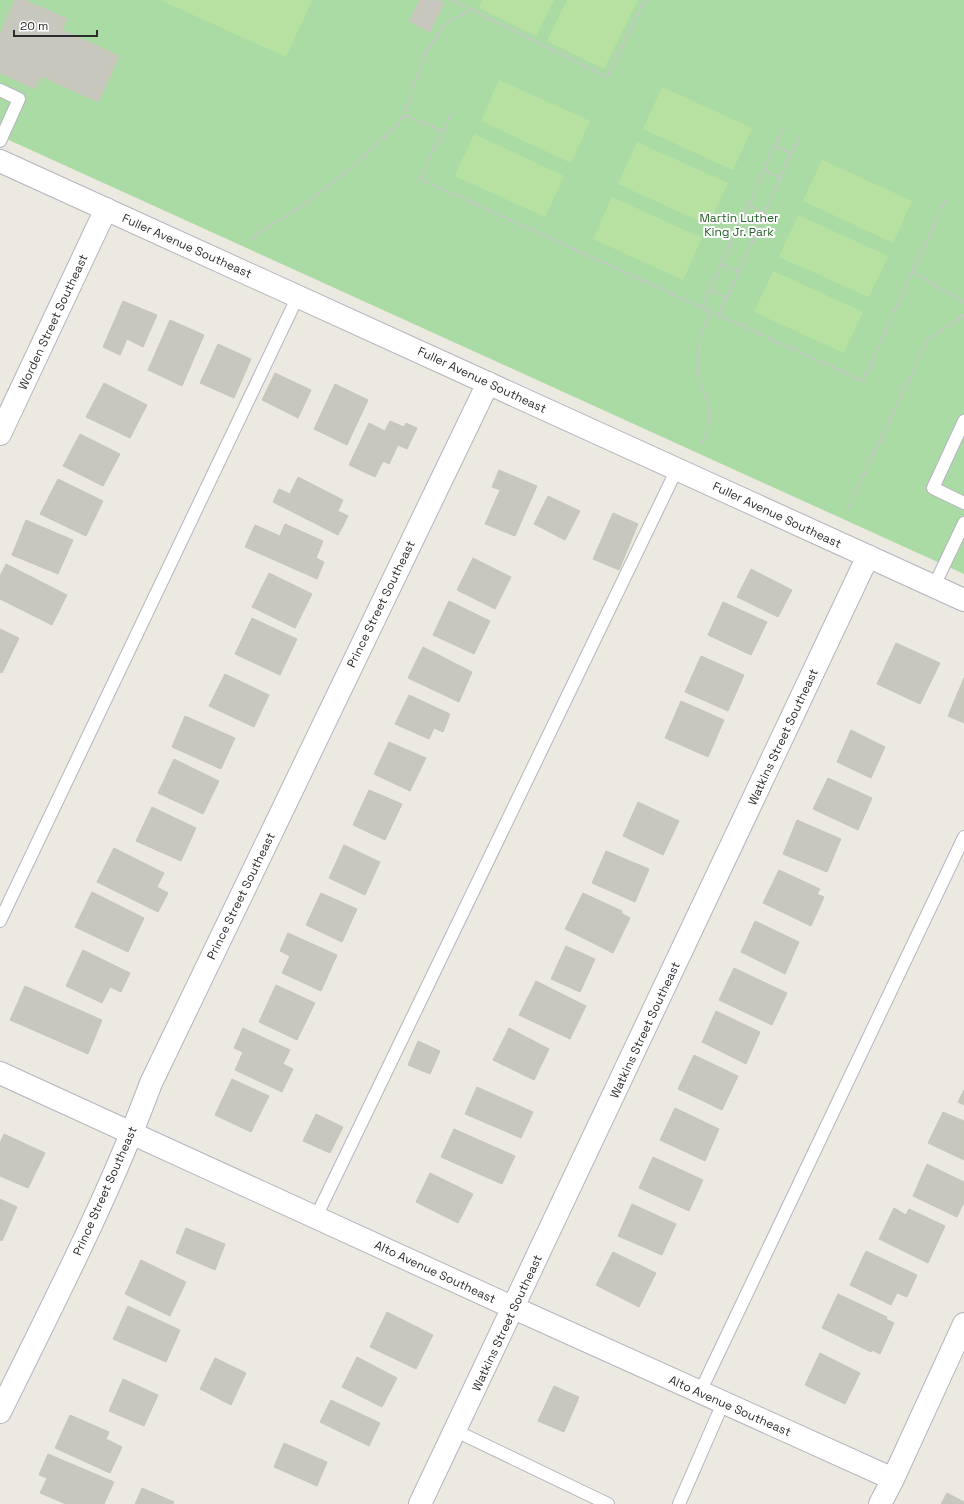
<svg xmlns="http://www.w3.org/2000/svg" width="964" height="1504" font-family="'Space Grotesk',sans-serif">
<rect width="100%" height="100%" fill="#ece9e0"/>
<!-- green -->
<path fill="#aadba4" d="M0,0H964V574L0,136Z"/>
<!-- pitch -->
<path fill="#b7e1a1" d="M160,0H312L286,57Z
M483,0H554L536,36L479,8Z
M567,0H638L604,69L547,41Z
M499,80L590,121L571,163L481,121Z
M662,87L752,128L733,170L643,129Z
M474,134L564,176L545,217L455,176Z
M637,142L728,183L708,225L618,184Z
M822,160L912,201L893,243L803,201Z
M612,197L702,238L683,280L593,239Z
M798,215L888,256L869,297L779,257Z
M773,271L863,312L844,353L754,312Z"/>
<!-- building -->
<path fill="#c8c7be" stroke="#c7c6ba" d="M15,0H25L67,19L62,30L119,56L98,102L41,76L35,89L0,73V34Z
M420,0H438L444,3L430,32L409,21Z
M123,301L157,315L143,347L127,339L120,355L103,347Z
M170,320L204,335L182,386L148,370Z
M218,344L251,359L234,398L200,383Z
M275,373L311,390L298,418L262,400Z
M104,383L147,405L130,438L86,417Z
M335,384L368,400L347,445L314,429Z
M390,421L404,427L406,423L417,428L407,449L398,445L389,464L383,461L375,477L349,465L369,423L385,431Z
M80,434L120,454L103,486L63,466Z
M499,470L537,486L515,536L485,524L500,490L492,487Z
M298,477L343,500L338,511L348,516L338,535L273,502L279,489L290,494Z
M58,479L103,501L86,536L40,514Z
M548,496L580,511L565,540L534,524Z
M613,513L638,524L619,570L593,559Z
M26,520L73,540L58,574L12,555Z
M285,524L323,541L316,558L324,562L317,579L245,547L255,525L280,536Z
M473,558L511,577L495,609L457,590Z
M6,564L67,595L52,625L0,599V576Z
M751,569L792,590L778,617L737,597Z
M269,573L312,594L295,628L252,607Z
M449,601L490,621L474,654L433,635Z
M723,602L767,622L751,655L708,635Z
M252,618L297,639L280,675L235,654Z
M0,629L19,638L2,673L0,672Z
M896,643L940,663L920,704L877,684Z
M423,647L472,672L459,702L408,678Z
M701,656L744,675L728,711L685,692Z
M225,674L269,695L254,727L209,706Z
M964,678V723L948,716Z
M409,695L450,714L443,732L434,728L429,739L395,724Z
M681,701L724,720L708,757L665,738Z
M185,716L235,738L221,769L172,747Z
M851,730L885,747L871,778L837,762Z
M389,742L426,758L410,791L374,774Z
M174,759L219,781L203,814L158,793Z
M828,778L872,798L858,830L813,809Z
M369,790L402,804L385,840L353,825Z
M638,802L679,821L663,855L623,836Z
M152,807L196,828L181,861L136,841Z
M797,820L841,839L827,872L783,854Z
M344,845L380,862L365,895L329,878Z
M114,848L164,873L157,887L168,893L158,912L97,882Z
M606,851L649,869L635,902L592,883Z
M779,870L820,889L817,894L824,897L811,926L763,903Z
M92,892L144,918L128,952L75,927Z
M321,893L357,909L342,942L306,925Z
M583,893L622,911L621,913L630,918L613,953L565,929Z
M755,921L799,942L785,974L741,952Z
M288,933L337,955L321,991L282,973L290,956L280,951Z
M566,946L595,959L580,992L551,979Z
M83,950L130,973L121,992L110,987L102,1003L66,986Z
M734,968L787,993L772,1025L719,1000Z
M536,981L586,1006L570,1039L519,1015Z
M276,985L315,1003L297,1040L259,1022Z
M25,986L102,1020L88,1054L10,1020Z
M716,1011L760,1032L746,1064L702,1042Z
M243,1028L290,1050L283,1064L293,1069L282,1092L235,1070L243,1052L234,1048Z
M509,1028L549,1049L534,1080L493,1060Z
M418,1041L440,1051L430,1074L408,1065Z
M694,1055L738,1076L722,1110L678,1089Z
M232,1079L269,1096L251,1132L215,1115Z
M477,1087L533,1112L521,1138L465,1114Z
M964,1090V1105L958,1102Z
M675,1108L719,1129L705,1161L660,1140Z
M943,1112L964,1121V1160L928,1143Z
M316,1114L343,1127L330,1153L303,1141Z
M454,1129L515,1156L502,1184L441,1157Z
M4,1134L45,1153L28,1188L0,1176V1143Z
M653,1157L703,1180L689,1211L639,1188Z
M927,1164L964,1182V1202L957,1217L913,1196Z
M430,1173L473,1194L458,1223L416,1202Z
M0,1199L17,1207L2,1241L0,1240Z
M632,1204L676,1224L662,1255L618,1236Z
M894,1208L906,1215L909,1209L945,1226L928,1263L879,1239Z
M186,1228L225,1244L215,1270L176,1253Z
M866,1251L917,1275L907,1297L897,1293L891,1305L850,1285Z
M613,1252L656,1273L639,1307L596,1285Z
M141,1260L186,1282L170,1316L125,1294Z
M838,1294L887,1317L886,1319L894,1323L880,1354L872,1350L871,1352L822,1328Z
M128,1306L180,1330L166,1362L113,1339Z
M387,1312L433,1335L416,1369L370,1347Z
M820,1353L860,1373L845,1404L805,1385Z
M357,1357L397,1378L382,1407L342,1387Z
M215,1358L246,1373L231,1405L200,1389Z
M123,1379L158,1395L144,1426L109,1411Z
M554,1386L579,1397L564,1432L538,1421Z
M331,1400L380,1423L369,1446L320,1422Z
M70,1415L109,1432L106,1439L122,1447L110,1473L55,1448Z
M284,1443L327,1462L317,1486L274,1467Z
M48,1454L114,1482L104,1504H66L40,1493L47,1478L39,1475Z
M142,1488L174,1502L173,1504H135Z
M947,1493L964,1502V1504H941Z"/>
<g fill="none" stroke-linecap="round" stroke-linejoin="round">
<!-- service casing -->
<g stroke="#b4b4be" stroke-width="14">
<path id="service" d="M0,90L19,99L0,141
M964,421L933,488L964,503
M934,586L964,523
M0,921L298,296
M316,1217L677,469
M700,1392L964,837
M456,1431L608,1504
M679,1504L723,1403"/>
</g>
<!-- minor casing -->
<g stroke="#b4b4be" stroke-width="24">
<path id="minor" d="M0,434L106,209
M0,1073L514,1308L893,1479
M0,1412C53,1304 109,1196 151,1083L488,383
M420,1504L868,556
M880,1504L893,1479L964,1324"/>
</g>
<!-- tertiary casing -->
<g stroke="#b4b4be" stroke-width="24">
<path id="tertiary" d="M0,161L964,600"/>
</g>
<!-- path -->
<path stroke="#c8c8c8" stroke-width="2.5" stroke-dasharray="3 2" stroke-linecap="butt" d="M452,0L607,77L645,0
M404,115L443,131
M452,116L450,115L420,179L863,381L946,198
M775,146L791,153
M764,170L780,178
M748,205L765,213
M737,230L754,237
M253,239L254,236L301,207L350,169L396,126L404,115L426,51C433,45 435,37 440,29C446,22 457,17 465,13L468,8
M722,264L738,272
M913,272L964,303
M710,290L727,298
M702,307L784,126
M719,315L800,134
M701,443C705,435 710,426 710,417C710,400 699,385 698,368C697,348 702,330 711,311
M847,510L927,341L964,315"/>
<!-- service -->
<use href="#service" stroke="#fff" stroke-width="12"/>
<!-- minor -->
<use href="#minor" stroke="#fff" stroke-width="22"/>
<!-- tertiary -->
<use href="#tertiary" stroke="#fff" stroke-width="22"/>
</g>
<g text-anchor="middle" stroke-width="4" stroke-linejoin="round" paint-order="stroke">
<!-- park labels -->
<g font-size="12" fill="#246126" stroke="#fff">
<text x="739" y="222">Martin Luther<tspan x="739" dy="14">King Jr. Park</tspan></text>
</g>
<!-- street labels -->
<g font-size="12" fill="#2c2c2c" stroke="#fff">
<text transform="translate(187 246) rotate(24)" y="4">Fuller Avenue Southeast</text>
<text transform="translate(53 322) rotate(-65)" y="4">Worden Street Southeast</text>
<text transform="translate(482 380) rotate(25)" y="4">Fuller Avenue Southeast</text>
<text transform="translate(777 515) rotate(25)" y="4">Fuller Avenue Southeast</text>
<text transform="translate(381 604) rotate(-64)" y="4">Prince Street Southeast</text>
<text transform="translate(783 737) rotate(-65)" y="4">Watkins Street Southeast</text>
<text transform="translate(241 896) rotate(-64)" y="4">Prince Street Southeast</text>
<text transform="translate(645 1030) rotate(-65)" y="4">Watkins Street Southeast</text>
<text transform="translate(105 1191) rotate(-66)" y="4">Prince Street Southeast</text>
<text transform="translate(435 1272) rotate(25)" y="4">Alto Avenue Southeast</text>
<text transform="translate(507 1323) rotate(-65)" y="4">Watkins Street Southeast</text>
<text transform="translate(730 1406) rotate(24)" y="4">Alto Avenue Southeast</text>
</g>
</g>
<!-- scale -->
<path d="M14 30v6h83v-6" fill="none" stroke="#2c2c2c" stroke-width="2"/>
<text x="20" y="30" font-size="12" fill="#2c2c2c" stroke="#ffffff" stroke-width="3" paint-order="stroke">20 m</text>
</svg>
